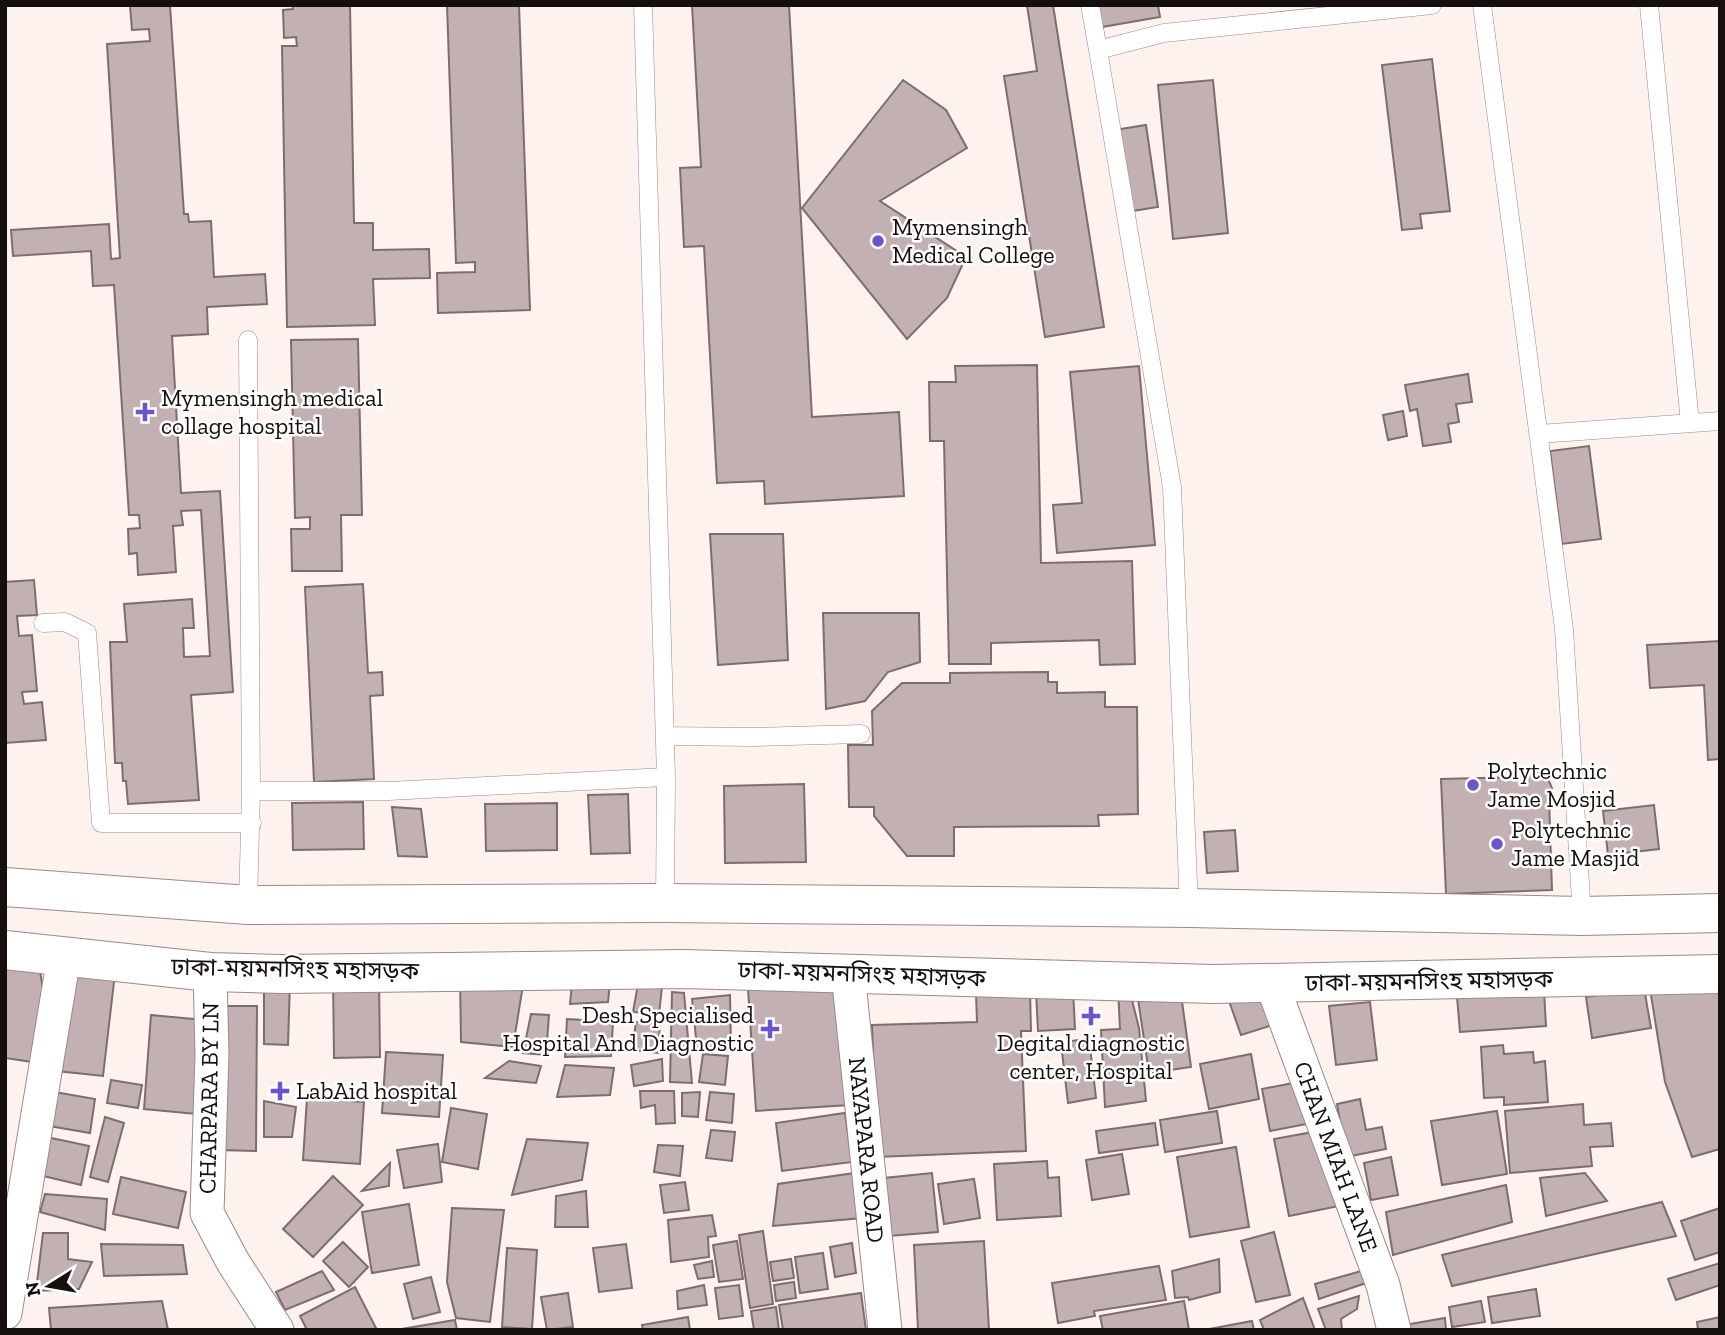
<svg xmlns="http://www.w3.org/2000/svg" width="1725" height="1335" font-family="'Zilla Slab','Noto Sans Bengali',serif">
<rect width="100%" height="100%" fill="#fef2ef"/>
<!-- building -->
<path fill="#c3b0b2" stroke="#7e6d6e" stroke-width="2" d="M170,5L184,214H188L189,222L211,221L214,277L265,274L267,304L207,307L208,334L172,336L181,493L220,491L233,692L191,695L199,800L128,804L126,781H123L122,763H115L110,642H127L124,604L192,599L194,628H183L184,657L210,656L201,510L181,511L183,525L173,526L176,572L138,575L137,553L129,554L128,529L140,528L139,515H129L114,285L93,286L91,251L13,256L11,230L109,224L111,259L120,258L107,44L150,41L149,29L132,30L130,6Z
M293,5H350L354,223H373V250L429,249L430,278L373,279L375,325L287,327L282,46H297L296,37L284,38L283,10L293,9Z
M447,5H519L530,310L438,313L437,273L475,272V262L456,263Z
M692,5H789L812,417L899,412L904,496L765,504L764,481L717,483L704,246L684,247L680,168L701,167Z
M1027,5H1053L1104,327L1045,337L1004,76L1037,71Z
M1098,5H1158L1160,17L1102,27Z
M1432,59L1450,211L1420,214L1422,228L1402,230L1382,65Z
M903,80L946,110L967,148L880,201L966,257L947,298L907,339L802,208Z
M1213,80L1228,233L1173,239L1158,85Z
M1146,125L1158,207L1126,212L1114,130Z
M358,339L362,515H341L342,571H292L291,529H310V517L295,518L291,340Z
M1037,365L1041,563L1132,561L1135,664L1100,665L1099,640L991,643V664H949L944,441H930L929,382H956L955,366Z
M1139,366L1155,545L1057,553L1053,505L1082,503L1070,372Z
M1468,374L1472,402L1456,404L1459,422L1448,424L1451,442L1423,446L1417,409L1410,411L1405,385Z
M1403,411L1407,436L1388,440L1383,415Z
M1589,446L1601,539L1562,544L1550,451Z
M710,534H783L788,660L718,665Z
M34,580L37,615L17,616L19,636L32,635L37,691L22,692L24,704L42,702L46,740L5,743V582Z
M363,584L368,673L382,672L383,695L370,696L374,779L314,782L305,587Z
M823,613H919L920,662L888,672L865,701L826,709Z
M1720,641V759L1708,760L1704,685L1650,688L1647,645Z
M1048,672V682H1057V693L1105,692V707H1137L1138,814L1098,815L1099,826L954,827V856H907L874,816V807H849L848,745H873L872,711L902,683H950V673Z
M1531,772H1545L1552,788L1549,797L1552,890L1446,894L1441,779L1520,777Z
M804,784L806,862L725,863L724,786Z
M628,794L630,853L591,854L588,795Z
M363,802L364,849L293,850L292,803Z
M557,803V850L486,851L485,804Z
M1654,805L1659,849L1608,855L1603,811Z
M392,807L421,809L427,857L398,856Z
M1235,830L1238,871L1207,873L1204,832Z
M5,965L40,971L47,1012L39,1063L5,1058Z
M69,967L115,973L103,1076L57,1071Z
M460,976L524,979L513,1047L461,1042Z
M333,977H379L380,1057L334,1058Z
M290,982L288,1045L264,1044V984Z
M572,983H610L608,1002L570,1004Z
M842,983L850,1105L756,1111L748,989Z
M638,984L662,986L659,1015L633,1012Z
M1720,984V1149L1692,1157L1665,1082L1650,989Z
M1129,988L1139,1028L1146,1101L1105,1107L1101,1030L1120,1029L1118,989Z
M1644,988L1651,1028L1592,1038L1586,997Z
M1073,989L1075,1029L1038,1031L1036,991Z
M1030,991L1031,1031H1021L1026,1151L877,1157L872,1025L977,1022L976,993Z
M1544,991L1546,1026L1460,1032L1457,997Z
M672,992L684,993L692,1083L670,1082Z
M1181,994L1191,1067L1149,1073L1138,999Z
M730,995L731,1047L697,1048L692,999Z
M1228,998H1271L1279,1023L1241,1035Z
M1370,1002L1377,1060L1336,1065L1329,1006Z
M219,1006H257L256,1151L218,1150Z
M531,1014L549,1015L546,1055L523,1053Z
M151,1015L204,1020L196,1114L144,1109Z
M567,1019L613,1022L611,1056L565,1057Z
M636,1022L660,1024L658,1053L632,1050Z
M1089,1038L1096,1098L1068,1103L1061,1043Z
M1503,1045L1504,1054L1533,1052L1534,1063L1545,1061L1548,1102L1504,1105V1097L1484,1098L1481,1047Z
M386,1052L443,1055L439,1117L382,1113Z
M703,1054L728,1056L725,1085L699,1082Z
M1251,1054L1259,1099L1209,1109L1200,1064Z
M662,1059L663,1081L634,1086L631,1065Z
M509,1061L541,1066L536,1083L485,1078Z
M565,1065L614,1068L610,1095L557,1097Z
M111,1080L142,1085L138,1108L107,1103Z
M1304,1081L1312,1123L1270,1131L1262,1089Z
M49,1091L95,1099L90,1133L43,1125Z
M640,1091H674L675,1123L656,1124L655,1105L641,1108Z
M700,1092L698,1117L682,1116V1093Z
M710,1092L734,1094L732,1123L706,1120Z
M307,1098L364,1102L360,1164L303,1160Z
M1360,1099L1366,1130L1382,1127L1386,1149L1346,1157L1337,1104Z
M264,1101L296,1107L292,1137H264Z
M1583,1104L1584,1125L1611,1123L1613,1146L1590,1147L1592,1166L1510,1173L1505,1111Z
M451,1108L487,1114L478,1169L442,1162Z
M1217,1111L1222,1143L1165,1152L1160,1120Z
M1497,1111L1507,1174L1442,1185L1431,1121Z
M845,1113L852,1162L782,1171L776,1123Z
M105,1117L124,1123L108,1182L90,1177Z
M1155,1123L1158,1145L1099,1153L1096,1131Z
M711,1130L735,1132L732,1161L706,1158Z
M1324,1130L1339,1206L1289,1216L1274,1139Z
M42,1136L89,1146L81,1185L35,1174Z
M527,1139L588,1143L582,1180L512,1195Z
M438,1144L442,1182L404,1188L397,1150Z
M658,1145L683,1146L680,1176L654,1172Z
M1236,1147L1249,1227L1190,1237L1177,1157Z
M1122,1154L1129,1194L1092,1200L1086,1160Z
M1391,1157L1398,1195L1371,1200L1364,1163Z
M1047,1161L1048,1178L1059,1177L1061,1216L997,1220L994,1164Z
M390,1163L389,1186L362,1191Z
M855,1173L862,1218L773,1226L778,1184Z
M932,1173L938,1232L889,1236L884,1178Z
M1585,1173L1607,1201L1546,1216L1540,1178Z
M333,1176L363,1205L313,1257L283,1229Z
M121,1177L186,1192L178,1228L113,1214Z
M974,1179L980,1218L944,1224L938,1184Z
M685,1182L689,1210L664,1213L660,1185Z
M1506,1185L1512,1222L1393,1255L1386,1212Z
M586,1191L588,1227H555L556,1196Z
M45,1194L107,1199L105,1230L40,1212Z
M1662,1202L1676,1236L1452,1286L1442,1255Z
M409,1204L419,1265L372,1273L362,1212Z
M452,1208L504,1210L490,1322L456,1318L447,1282Z
M1720,1208V1252L1695,1260L1681,1221Z
M712,1215L716,1236L708,1237L709,1257L671,1262L668,1220Z
M763,1231L773,1304L750,1308L739,1235Z
M1274,1232L1290,1295L1256,1302L1241,1241Z
M43,1233H68V1259L92,1262L79,1289L36,1291Z
M737,1241L743,1279L719,1282L713,1245Z
M984,1241L989,1330H918L914,1245Z
M343,1242L368,1267L349,1287L323,1261Z
M852,1243L856,1273L835,1277L830,1247Z
M101,1244L183,1245L187,1274L104,1276Z
M626,1244L632,1288L599,1292L593,1248Z
M507,1248L537,1250L532,1329L502,1327Z
M823,1253L828,1289L800,1293L795,1257Z
M791,1259L794,1278L773,1281L770,1262Z
M1219,1259L1220,1292L1189,1300L1188,1297L1175,1298L1172,1271Z
M712,1261L714,1277L698,1279L694,1265Z
M1720,1263V1285L1676,1300L1668,1279Z
M1159,1266L1166,1300L1094,1311L1095,1316L1058,1323L1052,1283Z
M1365,1270L1369,1282L1319,1299L1315,1284Z
M322,1271L334,1290L285,1310L276,1292Z
M431,1277L440,1312L413,1319L404,1284Z
M794,1282L796,1298L776,1301L774,1285Z
M704,1285L707,1305L678,1309L677,1291Z
M739,1285L743,1316L719,1319L715,1288Z
M355,1287L377,1330H307L300,1316Z
M1536,1289L1540,1316L1492,1323L1488,1297Z
M568,1293L573,1327L547,1330L541,1297Z
M861,1293L866,1330H783L779,1305Z
M1359,1296L1357,1309L1341,1319L1342,1330H1326L1318,1309Z
M1303,1298L1315,1330H1264L1260,1320Z
M162,1301L168,1330H51L49,1308Z
M1184,1301L1189,1330H1103L1100,1316Z
M1481,1301L1485,1322L1452,1327L1449,1307Z
M776,1307L779,1330H754L751,1311Z
M688,1317L690,1330H643L642,1325Z
M1720,1317V1330H1698L1697,1322Z
M1445,1318L1446,1330H1404V1325Z
M455,1320L457,1330H401V1329Z
M1252,1321L1254,1330H1204Z"/>
<g fill="none" stroke-linecap="round" stroke-linejoin="round">
<!-- lane casing -->
<g stroke="#9b8a86" stroke-width="19">
<path id="lane" d="M643,5L666,777L665,903
M1090,5L1098,50
M1482,5L1564,629L1582,916
M1649,5L1690,423
M248,340L251,791H388L666,777
M1539,434L1720,421
M43,623L65,622L87,633L101,823H252
M665,736L752,737L861,734
M248,905L251,791
M1189,908L1172,487L1098,50L1164,33L1432,5"/>
</g>
<!-- street casing -->
<g stroke="#9b8a86" stroke-width="35">
<g id="street">
<path d="M210,972L212,1054L207,1213L233,1262L277,1330"/>
<path id="s1" d="M848,973L885,1330"/>
<path id="s2" d="M1272,984L1383,1285L1394,1330"/>
<path d="M5,1313L64,957"/>
</g>
</g>
<!-- secondary casing -->
<g stroke="#9b8a86" stroke-width="40">
<path id="secondary" d="M5,887L248,905L665,903L1189,908L1582,916L1720,913
M5,950L210,972L282,974L684,969L1214,984L1720,974"/>
</g>
<!-- lane -->
<use href="#lane" stroke="#fff" stroke-width="18"/>
<!-- street -->
<use href="#street" stroke="#fff" stroke-width="33"/>
<!-- secondary -->
<use href="#secondary" stroke="#fff" stroke-width="38"/>
</g>
<!-- markers -->
<g fill="#6b55ce" stroke="#fff" stroke-width="2.5">
<circle cx="878" cy="241" r="7"/>
<path d="M141.5 401.5h7v7h7v7h-7v7h-7v-7h-7v-7h7z"/>
<circle cx="1473" cy="785" r="7"/>
<circle cx="1497" cy="844" r="7"/>
<path d="M1087.5 1005.5h7v7h7v7h-7v7h-7v-7h-7v-7h7z"/>
<path d="M766.5 1018.5h7v7h7v7h-7v7h-7v-7h-7v-7h7z"/>
<path d="M276.5 1080.5h7v7h7v7h-7v7h-7v-7h-7v-7h7z"/>
</g>
<g text-anchor="middle" stroke-width="5" stroke-linejoin="round" paint-order="stroke">
<!-- poi labels -->
<g font-size="24" fill="#150f0d" stroke="#fff" text-anchor="start">
<text x="892" y="235">Mymensingh<tspan x="892" dy="28">Medical College</tspan></text>
<text x="161" y="406">Mymensingh medical<tspan x="161" dy="28">collage hospital</tspan></text>
<text x="1487" y="779">Polytechnic<tspan x="1487" dy="28">Jame Mosjid</tspan></text>
<text x="1511" y="838">Polytechnic<tspan x="1511" dy="28">Jame Masjid</tspan></text>
<text x="754" y="1023" text-anchor="end">Desh Specialised<tspan x="754" dy="28">Hospital And Diagnostic</tspan></text>
<text x="1091" y="1051" text-anchor="middle">Degital diagnostic<tspan x="1091" dy="28">center, Hospital</tspan></text>
<text x="296" y="1099">LabAid hospital</text>
</g>
<!-- street labels -->
<g font-size="24" fill="#150f0d" stroke="#fff">
<text transform="translate(295 969) rotate(1)" y="8">ঢাকা-ময়মনসিংহ মহাসড়ক</text>
<text transform="translate(862 974) rotate(2)" y="8">ঢাকা-ময়মনসিংহ মহাসড়ক</text>
<text transform="translate(1429 981) rotate(-1)" y="8">ঢাকা-ময়মনসিংহ মহাসড়ক</text>
<text transform="translate(209 1098) rotate(-89)" y="8">CHARPARA BY LN</text>
<text dy="8" stroke="none"><textPath href="#s1" startOffset="178">NAYAPARA ROAD</textPath></text>
<text dy="8" stroke="none"><textPath href="#s2" startOffset="184">CHAN MIAH LANE</textPath></text>
</g>
</g>
<!-- border -->
<rect width="1725" height="1335" fill="none" stroke="#150f0d" stroke-width="14"/>
<!-- north arrow -->
<g transform="translate(49 1286) rotate(259)" stroke="#ffffff" stroke-width="5" paint-order="stroke">
<path d="M0-5L12 26L0 18L-12 26Z" fill="#150f0d"/>
<text y="-10" font-size="19" font-weight="bold" text-anchor="middle" fill="#150f0d">N</text>
</g>
</svg>
